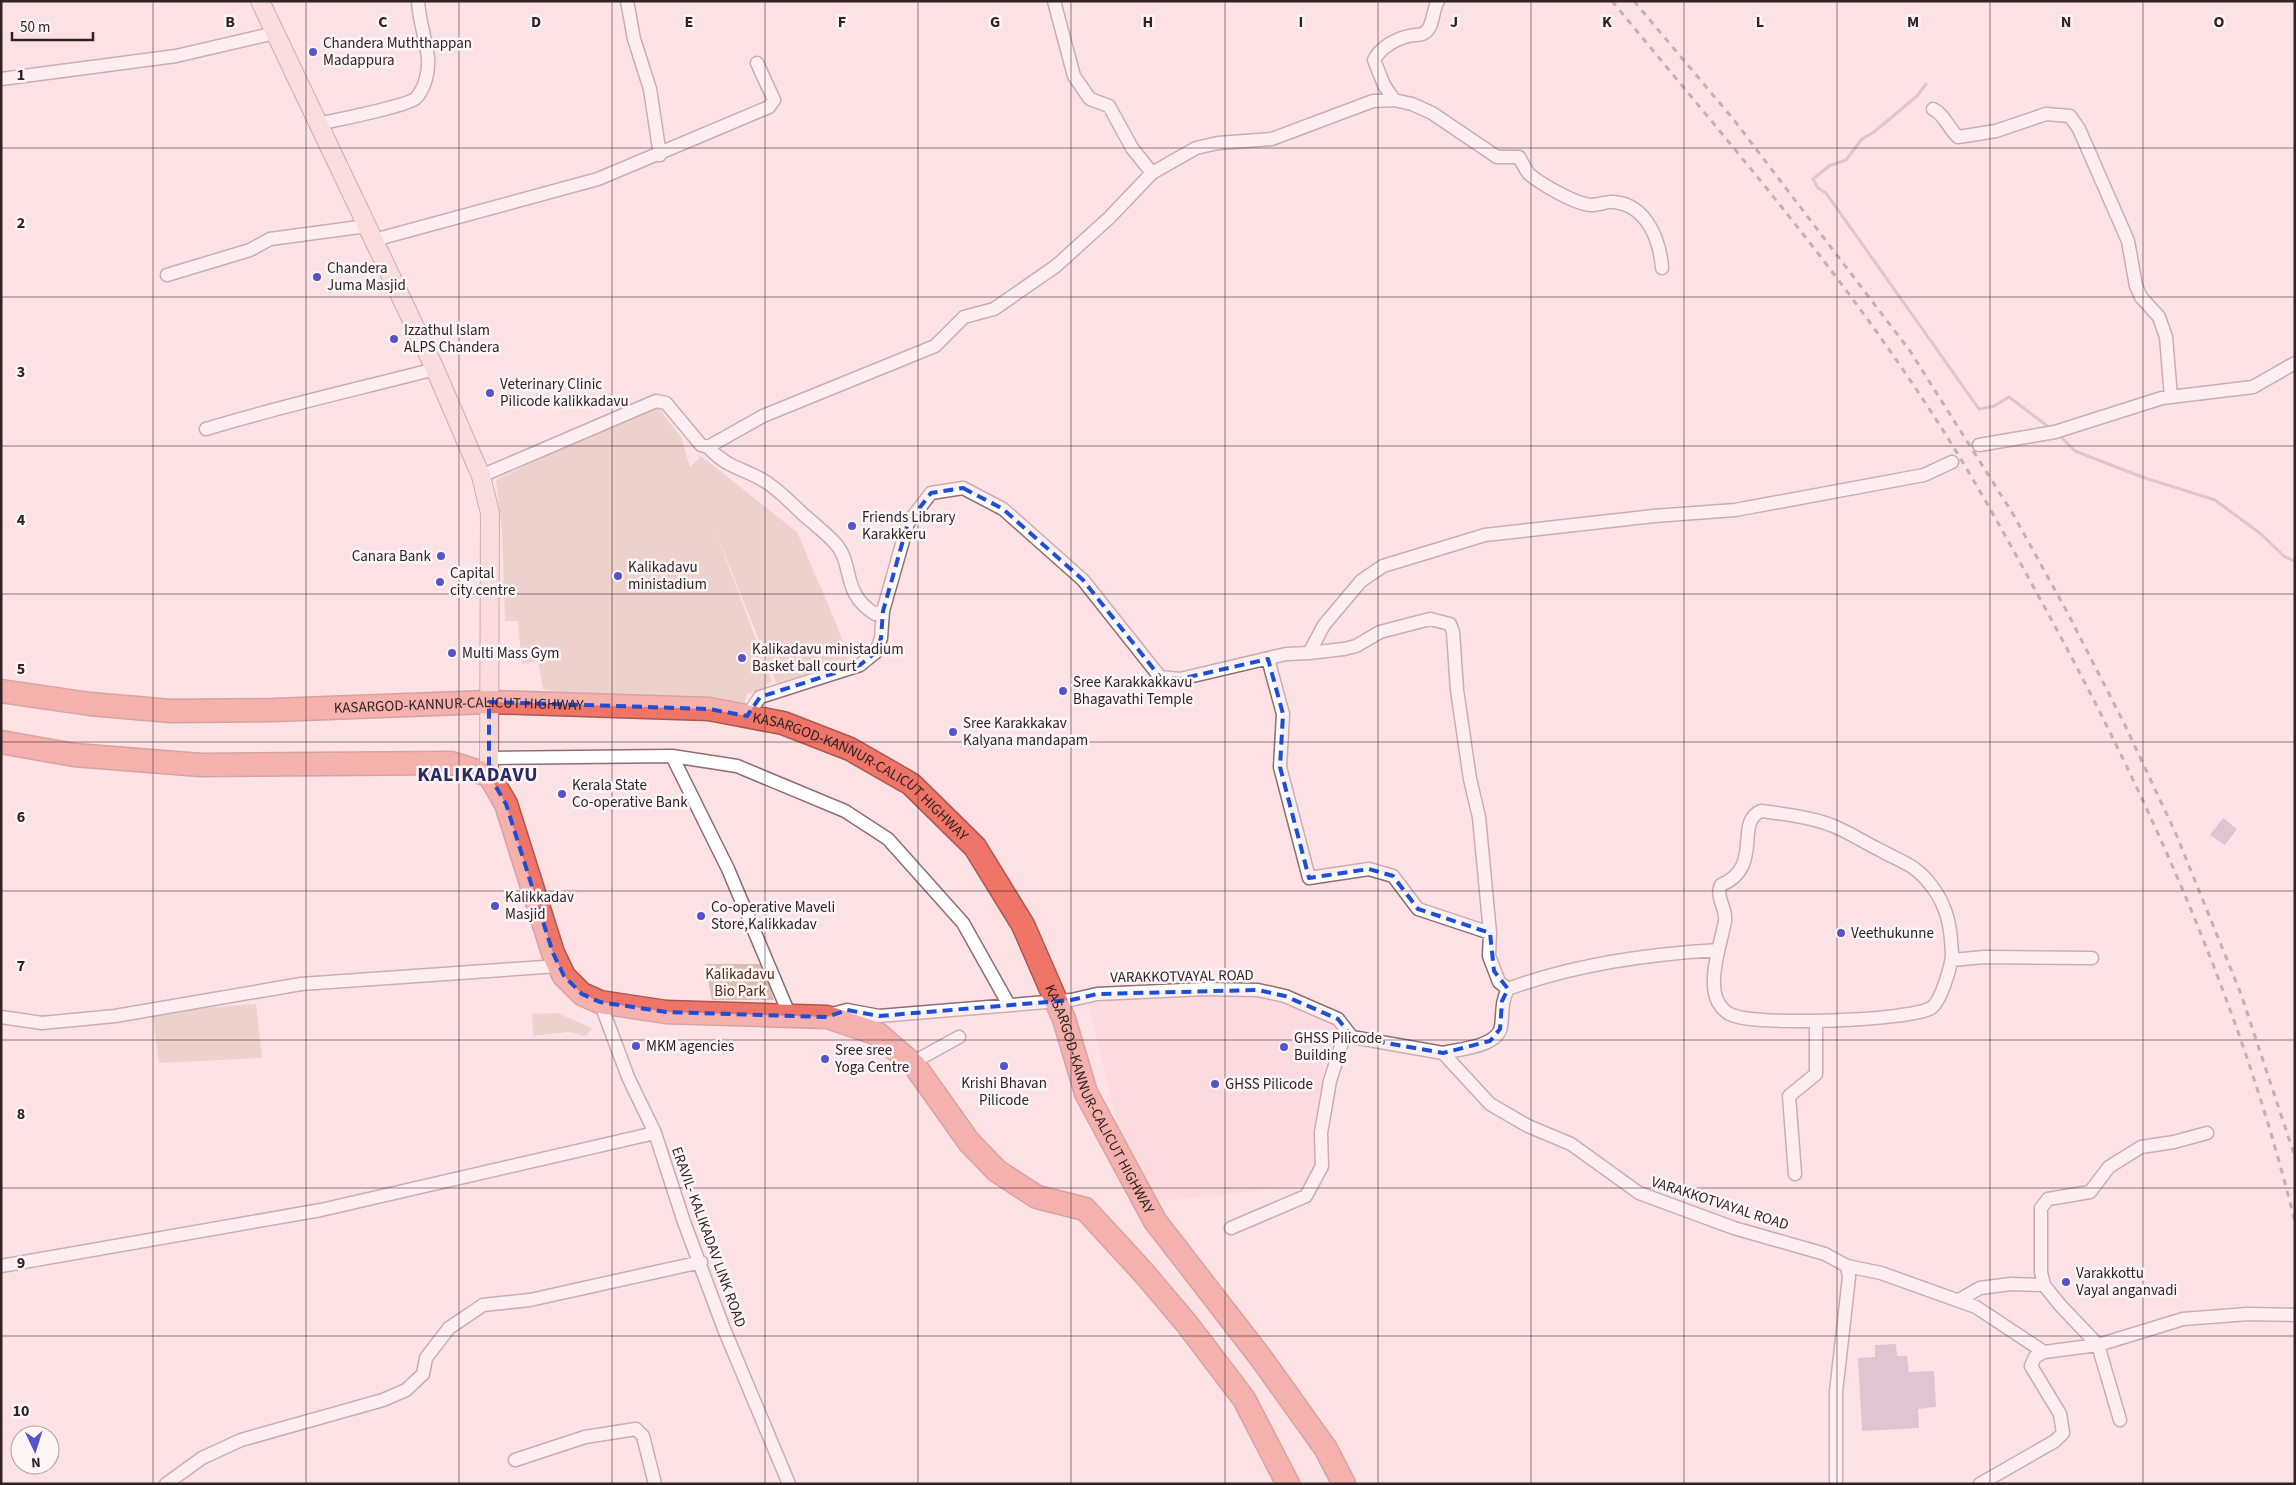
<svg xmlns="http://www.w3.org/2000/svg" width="2296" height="1485" font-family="'Source Sans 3',sans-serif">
<rect width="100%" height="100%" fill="#fce2e5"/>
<!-- built -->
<path fill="#fad2d7" d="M1231,990L1281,997L1335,1021L1341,1031L1324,1063L1317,1156L1312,1177L1308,1184L1298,1186L1136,1204L1088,1003Z"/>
<!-- green -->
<path fill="#dbbcae" d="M657,406L681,437L690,467L701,456L797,532L838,628L849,663L777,685L713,525L772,682L767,683L766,689L747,694L744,705L574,695L543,689L538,661L522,664L518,621H505L502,531L496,480L556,450Z
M705,964H763L774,1000H712Z
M256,1004L262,1058L159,1063L152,1012Z
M557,1013L592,1028L586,1036L568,1032L533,1036L532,1014Z"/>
<!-- water -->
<path fill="#bda2b7" d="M2223,818L2237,829L2225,845L2210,835Z
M1896,1344L1897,1356H1907L1909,1372L1934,1371L1936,1407L1918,1409L1919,1428L1862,1431L1858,1358L1875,1357V1345Z"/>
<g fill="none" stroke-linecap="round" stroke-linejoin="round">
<!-- stream -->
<path stroke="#bda2b7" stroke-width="3" d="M1926,84L1917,96L1874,132L1862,139L1846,160L1829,166L1813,179L1818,188L1826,193L1979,409L1994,406L2009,397L2050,428
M2059,435L2075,451L2142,477L2215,500L2261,534L2285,557L2295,561"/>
<!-- street casing -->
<g stroke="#916c71" stroke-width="15">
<path id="street" d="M627,1L634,39L650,89L660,155
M1054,1L1074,76L1090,99L1109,106L1132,148L1152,173
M1,79L176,56L275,33
M1394,100L1384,85L1374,60C1380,48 1395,39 1409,36C1414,34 1420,36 1424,33C1434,28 1432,10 1438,1
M1933,109C1944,114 1949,129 1958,137L1996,131L2046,114L2070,116L2079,129L2128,241L2136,286L2141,297L2159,317L2166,337L2171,397
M319,124C335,120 408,106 416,98C425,88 429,72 428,58C426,39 419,21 418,1
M374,240L598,179L769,107L774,100L757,63
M167,275L250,250L270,239L367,226
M206,429C281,406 358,389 435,369
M1979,445L2055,432L2162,398L2253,387L2295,363
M708,447C728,469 744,468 766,482C780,491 792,504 804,515C814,524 826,533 835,543C855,565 840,592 875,614L883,611
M481,476L656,401L666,403L701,445L708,447L763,416L935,346L964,317L994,309L1056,266L1109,218L1152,173L1196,148L1218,143L1272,139L1373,101L1394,100L1412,104L1432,113L1497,157H1519C1522,162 1525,169 1529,174C1541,184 1575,204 1591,205C1599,205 1607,201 1614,202C1647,205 1660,241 1662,268
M1309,653L1344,649L1356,646L1380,632L1430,619L1450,624L1453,632L1457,690L1470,779L1479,817L1490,933L1489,956L1499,982L1508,989
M1268,659L1283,714L1280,767L1309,878L1369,869L1393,876L1418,909L1490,933
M747,716L760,697L860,665L876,652L881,638L883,611L908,523L931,493L963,488L1003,509L1083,580L1160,677L1180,679L1286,654L1309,653L1324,625L1361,581L1383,566L1485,535L1654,516L1735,510L1924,475L1952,462
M672,756L728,869L790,1016
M489,758L672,756L737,766L845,811L888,839L963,923L1009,1005
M1761,811C1784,814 1809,817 1831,825C1849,832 1865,843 1882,851C1892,857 1906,862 1915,869C1927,878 1939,894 1944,908C1950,922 1951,938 1952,953C1952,964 1941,1002 1931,1008C1909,1021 1755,1026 1732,1015C1726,1013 1721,1007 1718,1002C1707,981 1721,943 1725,921C1727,908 1715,898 1721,885C1764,867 1734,822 1761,811Z
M1952,960L1984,957L2092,958
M600,1002L628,1077L655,1133L684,1222L724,1329L789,1484
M828,1015L847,1010L879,1016L1071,1000L1097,994L1205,989L1258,990L1285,996L1338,1019L1352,1037L1443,1053L1490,1104L1528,1126L1571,1144L1639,1193L1734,1228L1825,1254L1847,1266L1849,1277L1836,1392V1484
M1,1017L42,1023L115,1016L301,984L558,966
M1443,1053C1459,1049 1497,1047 1501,1027C1503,1013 1501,1002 1508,989C1572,965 1650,954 1718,950
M915,1066L919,1059L959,1037
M1795,1174L1789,1096L1816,1074V1021
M1231,1228L1306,1196L1322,1166L1321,1133L1330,1081L1346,1030
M1,1266L321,1210L655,1133
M1847,1266L1881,1273L1976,1307L2044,1352
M2044,1285L2041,1272V1208L2048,1199L2090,1192L2109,1167L2141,1147L2174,1142L2207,1133
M1959,1300L1980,1288L2011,1284L2044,1285L2060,1305L2098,1345L2120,1420
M515,1460L585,1437L636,1429L643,1436L655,1484
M166,1484L202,1458L241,1440L383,1400L406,1390L423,1374L426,1358L449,1328L483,1305L530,1300L701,1262
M1980,1484L2055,1441L2063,1433L2060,1414L2031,1366L2035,1357L2044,1352L2098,1345L2183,1319L2248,1314L2295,1315"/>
</g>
<!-- secondary casing -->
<g stroke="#916c71" stroke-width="20">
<path id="secondary" d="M260,1L435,369L481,476L490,513L489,775"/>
</g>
<!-- highway casing -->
<g stroke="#ac5850" stroke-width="25">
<g id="highway">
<path id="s1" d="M1,691L90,704L171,711L274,710L489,702L709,709L783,723L850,749L911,784L975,847L1023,925L1064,1019L1086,1093L1155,1221L1261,1358L1326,1449L1344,1484"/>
<path d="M1,742L74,755L201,765L451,763L489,775L506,804L553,953L564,976L582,994L600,1002L666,1012L827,1017L878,1034L915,1066L969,1142L997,1171L1037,1197L1085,1209L1143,1272L1187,1324L1244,1399L1288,1484"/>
</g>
</g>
<!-- street -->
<use href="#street" stroke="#fff" stroke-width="12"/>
<!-- secondary -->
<use href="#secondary" stroke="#fad6d2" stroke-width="18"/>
<!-- highway -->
<use href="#highway" stroke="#ee7568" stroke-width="22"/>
<!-- rail -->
<path stroke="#877376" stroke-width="3" stroke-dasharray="6 6" stroke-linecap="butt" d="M1612,1C1718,130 1830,258 1922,398C1967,465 2005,535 2044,606C2150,800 2242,1006 2295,1222
M1634,1L1734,120L1910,351L2013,514L2065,608L2124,723L2176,834L2241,994L2295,1157"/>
</g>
<!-- marked area -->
<path d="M0 0H2296V1485H0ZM963,488L1003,509L1083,580L1160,677L1180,679L1268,659L1283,714L1280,767L1309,878L1369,869L1393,876L1418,909L1490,933L1494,971L1508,989L1502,1001L1500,1029L1490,1041L1443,1053L1352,1037L1338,1019L1285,996L1258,990L1097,994L1071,1000L879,1016L847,1010L827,1017L666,1012L600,1002L582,994L564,976L553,953L506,804L489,775V702L709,709L747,716L760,697L860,665L876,652L881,638L883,611L908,523L931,493Z" fill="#fce2e5" fill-opacity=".55" fill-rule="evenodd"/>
<path fill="none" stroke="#1d4ed8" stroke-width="4" stroke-dasharray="10 6" stroke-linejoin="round" d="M963,488L1003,509L1083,580L1160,677L1180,679L1268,659L1283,714L1280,767L1309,878L1369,869L1393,876L1418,909L1490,933L1494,971L1508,989L1502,1001L1500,1029L1490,1041L1443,1053L1352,1037L1338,1019L1285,996L1258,990L1097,994L1071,1000L879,1016L847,1010L827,1017L666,1012L600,1002L582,994L564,976L553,953L506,804L489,775V702L709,709L747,716L760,697L860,665L876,652L881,638L883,611L908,523L931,493Z"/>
<!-- grid -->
<path fill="none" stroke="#312224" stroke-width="1" stroke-opacity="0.55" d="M153,1V1484M306,1V1484M459,1V1484M612,1V1484M765,1V1484M918,1V1484M1071,1V1484M1225,1V1484M1378,1V1484M1531,1V1484M1684,1V1484M1837,1V1484M1990,1V1484M2143,1V1484M1,148H2295M1,297H2295M1,446H2295M1,594H2295M1,742H2295M1,891H2295M1,1040H2295M1,1188H2295M1,1336H2295"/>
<!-- markers -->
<g fill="#5553ca" stroke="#fdf5f6" stroke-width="2">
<circle cx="313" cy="52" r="5"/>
<circle cx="317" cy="277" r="5"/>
<circle cx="394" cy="339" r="5"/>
<circle cx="490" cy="393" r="5"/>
<circle cx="852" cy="526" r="5"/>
<circle cx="441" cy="556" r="5"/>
<circle cx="618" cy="576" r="5"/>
<circle cx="440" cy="582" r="5"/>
<circle cx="452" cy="653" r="5"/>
<circle cx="742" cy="658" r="5"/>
<circle cx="1063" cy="691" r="5"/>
<circle cx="953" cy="732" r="5"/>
<circle cx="562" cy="794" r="5"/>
<circle cx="495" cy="906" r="5"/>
<circle cx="701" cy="916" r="5"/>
<circle cx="1841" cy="933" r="5"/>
<circle cx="636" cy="1046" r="5"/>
<circle cx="1284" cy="1047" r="5"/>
<circle cx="825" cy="1059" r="5"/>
<circle cx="1004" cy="1066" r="5"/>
<circle cx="1215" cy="1084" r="5"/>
<circle cx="2066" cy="1282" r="5"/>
</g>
<g text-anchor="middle" stroke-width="5" stroke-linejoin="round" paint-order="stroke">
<!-- poi labels -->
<g font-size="15" fill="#312224" stroke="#fdf5f6" text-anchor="start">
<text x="323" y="48">Chandera Muththappan<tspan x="323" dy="17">Madappura</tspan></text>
<text x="327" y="273">Chandera<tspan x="327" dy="17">Juma Masjid</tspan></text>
<text x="404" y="335">Izzathul Islam<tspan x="404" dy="17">ALPS Chandera</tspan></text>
<text x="500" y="389">Veterinary Clinic<tspan x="500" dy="17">Pilicode kalikkadavu</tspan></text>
<text x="862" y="522">Friends Library<tspan x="862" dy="17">Karakkeru</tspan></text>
<text x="431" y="561" text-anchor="end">Canara Bank</text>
<text x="628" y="572">Kalikadavu<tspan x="628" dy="17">ministadium</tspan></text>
<text x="450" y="578">Capital<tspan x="450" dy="17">city centre</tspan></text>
<text x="752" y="654">Kalikadavu ministadium<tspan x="752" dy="17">Basket ball court</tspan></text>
<text x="462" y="658">Multi Mass Gym</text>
<text x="1073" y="687">Sree Karakkakkavu<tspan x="1073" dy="17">Bhagavathi Temple</tspan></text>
<text x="963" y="728">Sree Karakkakav<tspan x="963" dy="17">Kalyana mandapam</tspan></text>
<text x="572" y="790">Kerala State<tspan x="572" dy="17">Co-operative Bank</tspan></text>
<text x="505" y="902">Kalikkadav<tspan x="505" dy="17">Masjid</tspan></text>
<text x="711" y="912">Co-operative Maveli<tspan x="711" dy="17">Store,Kalikkadav</tspan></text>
<text x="1851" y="938">Veethukunne</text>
<text x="1294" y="1043">GHSS Pilicode<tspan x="1294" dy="17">Building</tspan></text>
<text x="646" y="1051">MKM agencies</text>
<text x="835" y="1055">Sree sree<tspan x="835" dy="17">Yoga Centre</tspan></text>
<text x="1004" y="1088" text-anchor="middle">Krishi Bhavan<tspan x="1004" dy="17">Pilicode</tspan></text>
<text x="1225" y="1089">GHSS Pilicode</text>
<text x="2076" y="1278">Varakkottu<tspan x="2076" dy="17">Vayal anganvadi</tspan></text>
</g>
<!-- street labels -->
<g font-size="15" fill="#312224" stroke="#fdf5f6">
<text dy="5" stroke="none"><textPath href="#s1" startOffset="459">KASARGOD-KANNUR-CALICUT HIGHWAY</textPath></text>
<text dy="5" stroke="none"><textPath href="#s1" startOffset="879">KASARGOD-KANNUR-CALICUT HIGHWAY</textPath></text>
<text transform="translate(1182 976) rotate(-1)" y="5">VARAKKOTVAYAL ROAD</text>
<text dy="5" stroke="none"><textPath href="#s1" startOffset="1299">KASARGOD-KANNUR-CALICUT HIGHWAY</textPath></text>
<text transform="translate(1720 1203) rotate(18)" y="5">VARAKKOTVAYAL ROAD</text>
<text transform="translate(709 1237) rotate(70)" y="5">ERAVIL- KALIKADAV LINK ROAD</text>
</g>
<!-- park labels -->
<g font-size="15" fill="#51250f" stroke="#fdf5f6">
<text x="740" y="979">Kalikadavu<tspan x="740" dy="17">Bio Park</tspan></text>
</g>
<!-- district labels -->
<g font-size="20" font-weight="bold" letter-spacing="1" fill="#292963" stroke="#fdf5f6">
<text x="478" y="781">KALIKADAVU</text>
</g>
</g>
<g font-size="16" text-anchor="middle" font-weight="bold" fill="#312224" stroke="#fdf5f6" stroke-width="5" stroke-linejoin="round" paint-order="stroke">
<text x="230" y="27">B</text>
<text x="383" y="27">C</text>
<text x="536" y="27">D</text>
<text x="689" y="27">E</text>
<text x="842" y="27">F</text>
<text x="995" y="27">G</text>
<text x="1148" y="27">H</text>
<text x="1301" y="27">I</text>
<text x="1454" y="27">J</text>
<text x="1607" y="27">K</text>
<text x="1760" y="27">L</text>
<text x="1913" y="27">M</text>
<text x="2066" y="27">N</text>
<text x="2219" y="27">O</text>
<text x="21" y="80">1</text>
<text x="21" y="228">2</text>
<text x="21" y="377">3</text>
<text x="21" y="525">4</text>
<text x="21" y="674">5</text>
<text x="21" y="822">6</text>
<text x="21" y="971">7</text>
<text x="21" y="1119">8</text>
<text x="21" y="1268">9</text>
<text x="21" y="1416">10</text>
</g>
<!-- border -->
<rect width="2296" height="1485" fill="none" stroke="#312224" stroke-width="5"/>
<!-- north arrow -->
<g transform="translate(35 1450) rotate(176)"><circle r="24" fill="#fdf5f6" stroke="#aba1a2"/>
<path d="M0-4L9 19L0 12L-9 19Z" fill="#5553ca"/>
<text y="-8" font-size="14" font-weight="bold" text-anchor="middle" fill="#312224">N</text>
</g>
<!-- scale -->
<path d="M12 32v8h81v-8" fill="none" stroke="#312224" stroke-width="2.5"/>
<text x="20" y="32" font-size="15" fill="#312224" stroke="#fdf5f6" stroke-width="4" paint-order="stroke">50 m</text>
</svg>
